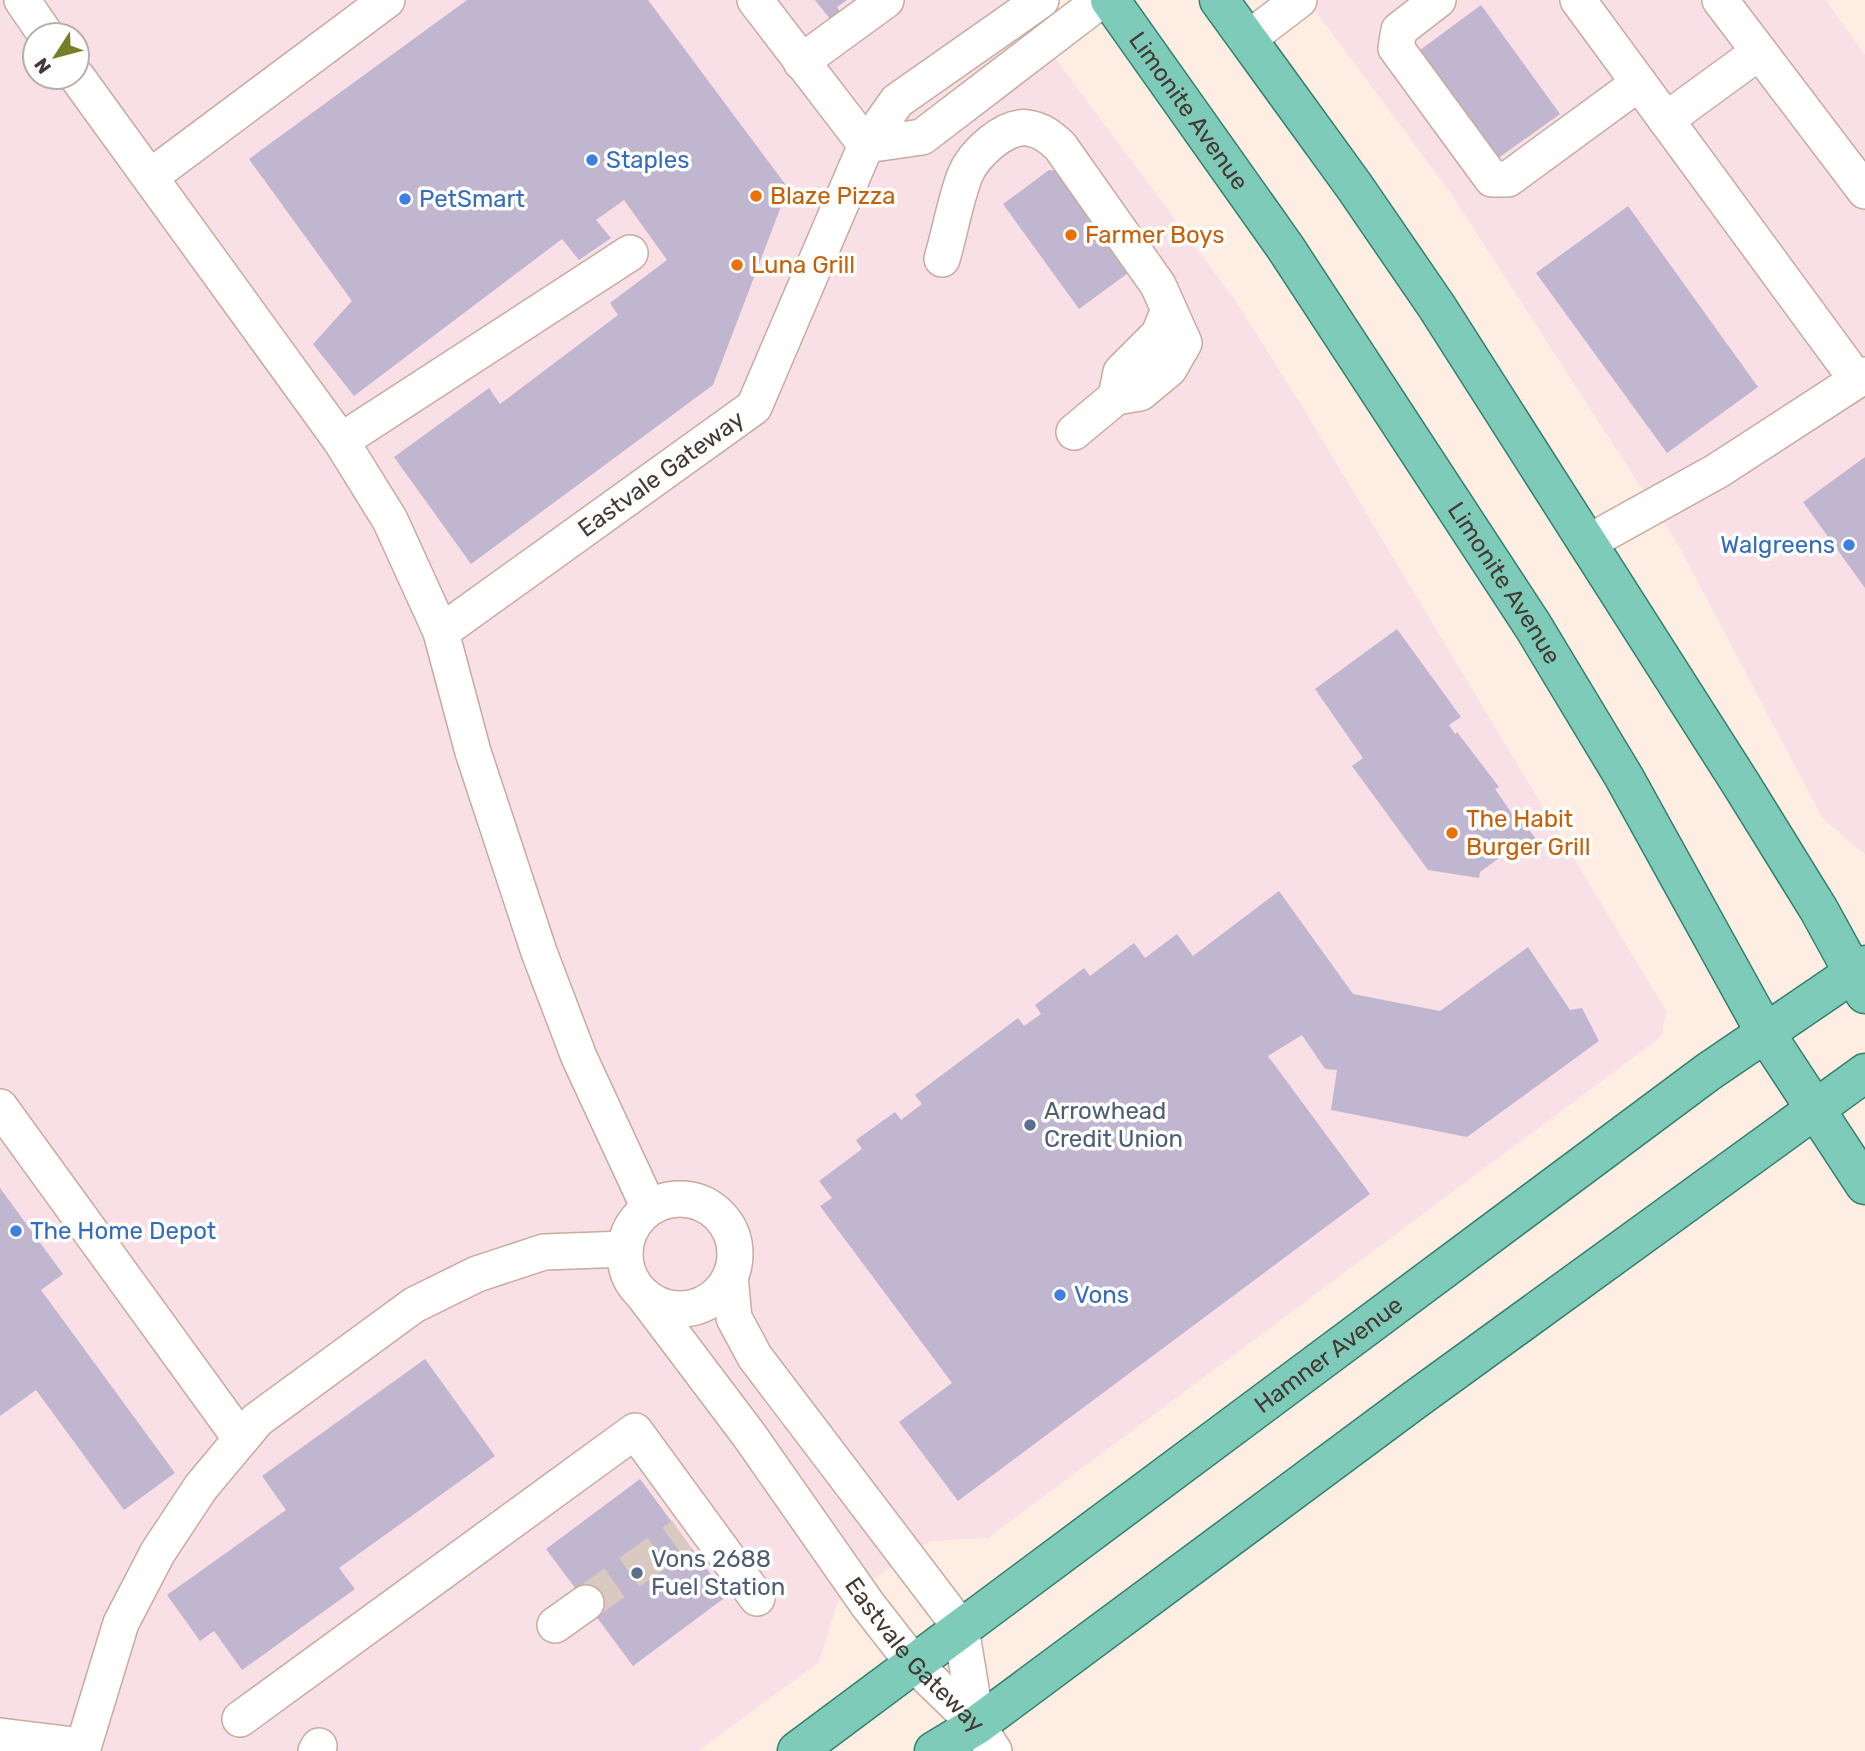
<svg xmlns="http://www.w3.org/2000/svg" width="1865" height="1751" font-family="Rubik,sans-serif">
<rect width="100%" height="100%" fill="#feede3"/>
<!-- commercial -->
<path fill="#f9dfe6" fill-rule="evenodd" d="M0,0H1012L1235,300L1298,400L1666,1011L1662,1036L988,1538L930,1541L837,1603L819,1662L698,1751H0ZM35,35H77V77H35Z
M1307,0H1826L1865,55V854L1823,819L1679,546L1450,192Z"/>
<!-- building -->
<path fill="#c1b6cf" d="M467,0H648L788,188L713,385L471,564L394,457L489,388L500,404L618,315L610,303L667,260L624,200L596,220L611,238L579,260L562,239L354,396L313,344L352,301L249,159Z
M815,0H847L837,7L840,12L830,19Z
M1481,5L1560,114L1494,161L1416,53Z
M1049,170L1070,172L1139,265L1079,309L1003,204Z
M1628,206L1758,387L1667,453L1536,273Z
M1865,457V588L1803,502Z
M1397,629L1461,717L1449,725L1455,734L1457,732L1499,787L1495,789L1513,815L1517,814L1536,839L1511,858L1506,853L1480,872L1479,878L1428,870L1352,766L1363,758L1315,689Z
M1279,891L1353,994L1440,1011L1528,947L1570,1010L1582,1008L1599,1041L1467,1137L1331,1110L1337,1070L1325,1069L1302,1035L1268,1056L1370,1194L958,1501L899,1422L952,1383L820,1206L832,1198L819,1181L862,1149L856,1140L895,1112L901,1120L922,1104L915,1095L1018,1018L1024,1026L1041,1014L1035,1005L1084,968L1090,976L1134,943L1145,958L1177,934L1193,956Z
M0,1188L63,1274L41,1290L175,1473L124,1510L36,1390L0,1416Z
M425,1359L495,1456L339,1568L355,1589L242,1670L214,1631L200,1641L167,1595L286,1510L262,1476Z
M640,1479L727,1596L633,1666L546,1549Z"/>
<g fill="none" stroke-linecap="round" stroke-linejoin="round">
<!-- minor-tunnel -->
<path stroke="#d9c9c0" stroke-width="35" stroke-dasharray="35 18" stroke-linecap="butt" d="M586,1603L682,1535"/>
<!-- minor casing -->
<g stroke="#c7ac9d" stroke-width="38">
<g id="minor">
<path d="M22,0L46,35"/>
<path d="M755,0L866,145"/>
<path d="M1438,0L1399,30L1396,48L1492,179H1508L1639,83"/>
<path d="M1578,0L1857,380"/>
<path d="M1720,0L1865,191"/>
<path d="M1248,39L1299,0"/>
<path d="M801,62L886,0"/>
<path d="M77,77L341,441L390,520L441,632L473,752L539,952L579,1057L649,1208"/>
<path d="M1666,120L1759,52"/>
<path d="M866,145L922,137L1101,0"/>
<path d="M150,177L387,0"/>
<path d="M942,259C950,232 955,201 965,175C973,155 1005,124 1028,128C1042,130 1050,137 1060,146L1158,285L1184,343L1169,369L1140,393L1116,397L1074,432"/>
<path d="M1116,397L1121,372L1159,334L1168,312"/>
<path d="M341,441L630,253"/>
<path d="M1589,542L1717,471L1865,375"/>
<path id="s1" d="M441,632L754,407L866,145L897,101L1041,0"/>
<path d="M0,1107L241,1439"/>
<circle cx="680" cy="1254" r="55"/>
<path d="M730,1277L734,1318L755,1357L961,1628L977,1725"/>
<path id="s2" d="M644,1296L749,1435L868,1605L914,1664L977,1725L994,1751"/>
<path d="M555,1625L586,1603"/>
<path d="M240,1719L635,1431L757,1598"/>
<path d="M0,1736L82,1746"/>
<path d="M82,1751L121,1623L158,1552L201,1487L257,1420L414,1305L477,1274L544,1252L625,1249"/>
<path d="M316,1751L319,1746"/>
</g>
</g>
<!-- major casing -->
<g stroke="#32816d" stroke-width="41">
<g id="major">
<path id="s3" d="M1110,0L1285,247L1533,626L1624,777L1766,1034L1865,1185"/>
<path d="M1219,0L1354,186L1437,307L1741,784L1819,910L1865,994"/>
<path id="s4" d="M797,1751L1708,1072L1865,965"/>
<path d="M934,1751L977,1725L1416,1399L1865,1073"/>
</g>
</g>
<!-- minor -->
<use href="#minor" stroke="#fff" stroke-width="35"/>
<!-- major -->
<use href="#major" stroke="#7ecbba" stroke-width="38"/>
</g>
<!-- markers -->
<g fill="#3f7fe0" stroke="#fff" stroke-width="2.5">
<circle cx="592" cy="160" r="7"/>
<circle cx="405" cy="199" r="7"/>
<circle cx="1849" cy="545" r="7"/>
<circle cx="16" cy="1231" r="7"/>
<circle cx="1060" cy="1295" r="7"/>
</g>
<g fill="#e8710a" stroke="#fff" stroke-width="2.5">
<circle cx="756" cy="196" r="7"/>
<circle cx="1071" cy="235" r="7"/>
<circle cx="737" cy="265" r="7"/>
<circle cx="1452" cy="833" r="7"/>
</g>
<g fill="#5c6f8a" stroke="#fff" stroke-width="2.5">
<circle cx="1030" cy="1125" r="7"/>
<circle cx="637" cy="1573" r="7"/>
</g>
<g text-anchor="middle" stroke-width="7" stroke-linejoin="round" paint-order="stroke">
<!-- street labels -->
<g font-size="24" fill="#443933" stroke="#fff">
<text dy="8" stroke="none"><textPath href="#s3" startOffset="136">Limonite Avenue</textPath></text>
<text dy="8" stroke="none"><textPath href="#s1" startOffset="271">Eastvale Gateway</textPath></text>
<text dy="8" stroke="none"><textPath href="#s3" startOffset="704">Limonite Avenue</textPath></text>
<text dy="8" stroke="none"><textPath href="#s4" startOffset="663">Hamner Avenue</textPath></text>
<text dy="8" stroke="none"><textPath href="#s2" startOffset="450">Eastvale Gateway</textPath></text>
</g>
<!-- shop labels -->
<g font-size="24" fill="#366cbe" stroke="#fff" text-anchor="start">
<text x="606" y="168">Staples</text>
<text x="419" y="207">PetSmart</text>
<text x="1835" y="553" text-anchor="end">Walgreens</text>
<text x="30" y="1239">The Home Depot</text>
<text x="1074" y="1303">Vons</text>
</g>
<!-- food labels -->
<g font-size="24" fill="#c56008" stroke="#fff" text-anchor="start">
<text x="770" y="204">Blaze Pizza</text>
<text x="1085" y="243">Farmer Boys</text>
<text x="751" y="273">Luna Grill</text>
<text x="1466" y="827">The Habit<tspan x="1466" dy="28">Burger Grill</tspan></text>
</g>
<!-- service labels -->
<g font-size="24" fill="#4e5e75" stroke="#fff" text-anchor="start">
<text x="1044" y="1119">Arrowhead<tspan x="1044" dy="28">Credit Union</tspan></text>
<text x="651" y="1567">Vons 2688<tspan x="651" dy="28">Fuel Station</tspan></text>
</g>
</g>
<!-- north arrow -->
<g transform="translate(56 56) rotate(234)"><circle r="33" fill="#ffffff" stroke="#b4b0ad" stroke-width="2"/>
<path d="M0-5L12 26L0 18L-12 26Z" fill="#767e29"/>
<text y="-10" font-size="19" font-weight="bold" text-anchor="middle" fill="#443933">N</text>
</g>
</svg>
